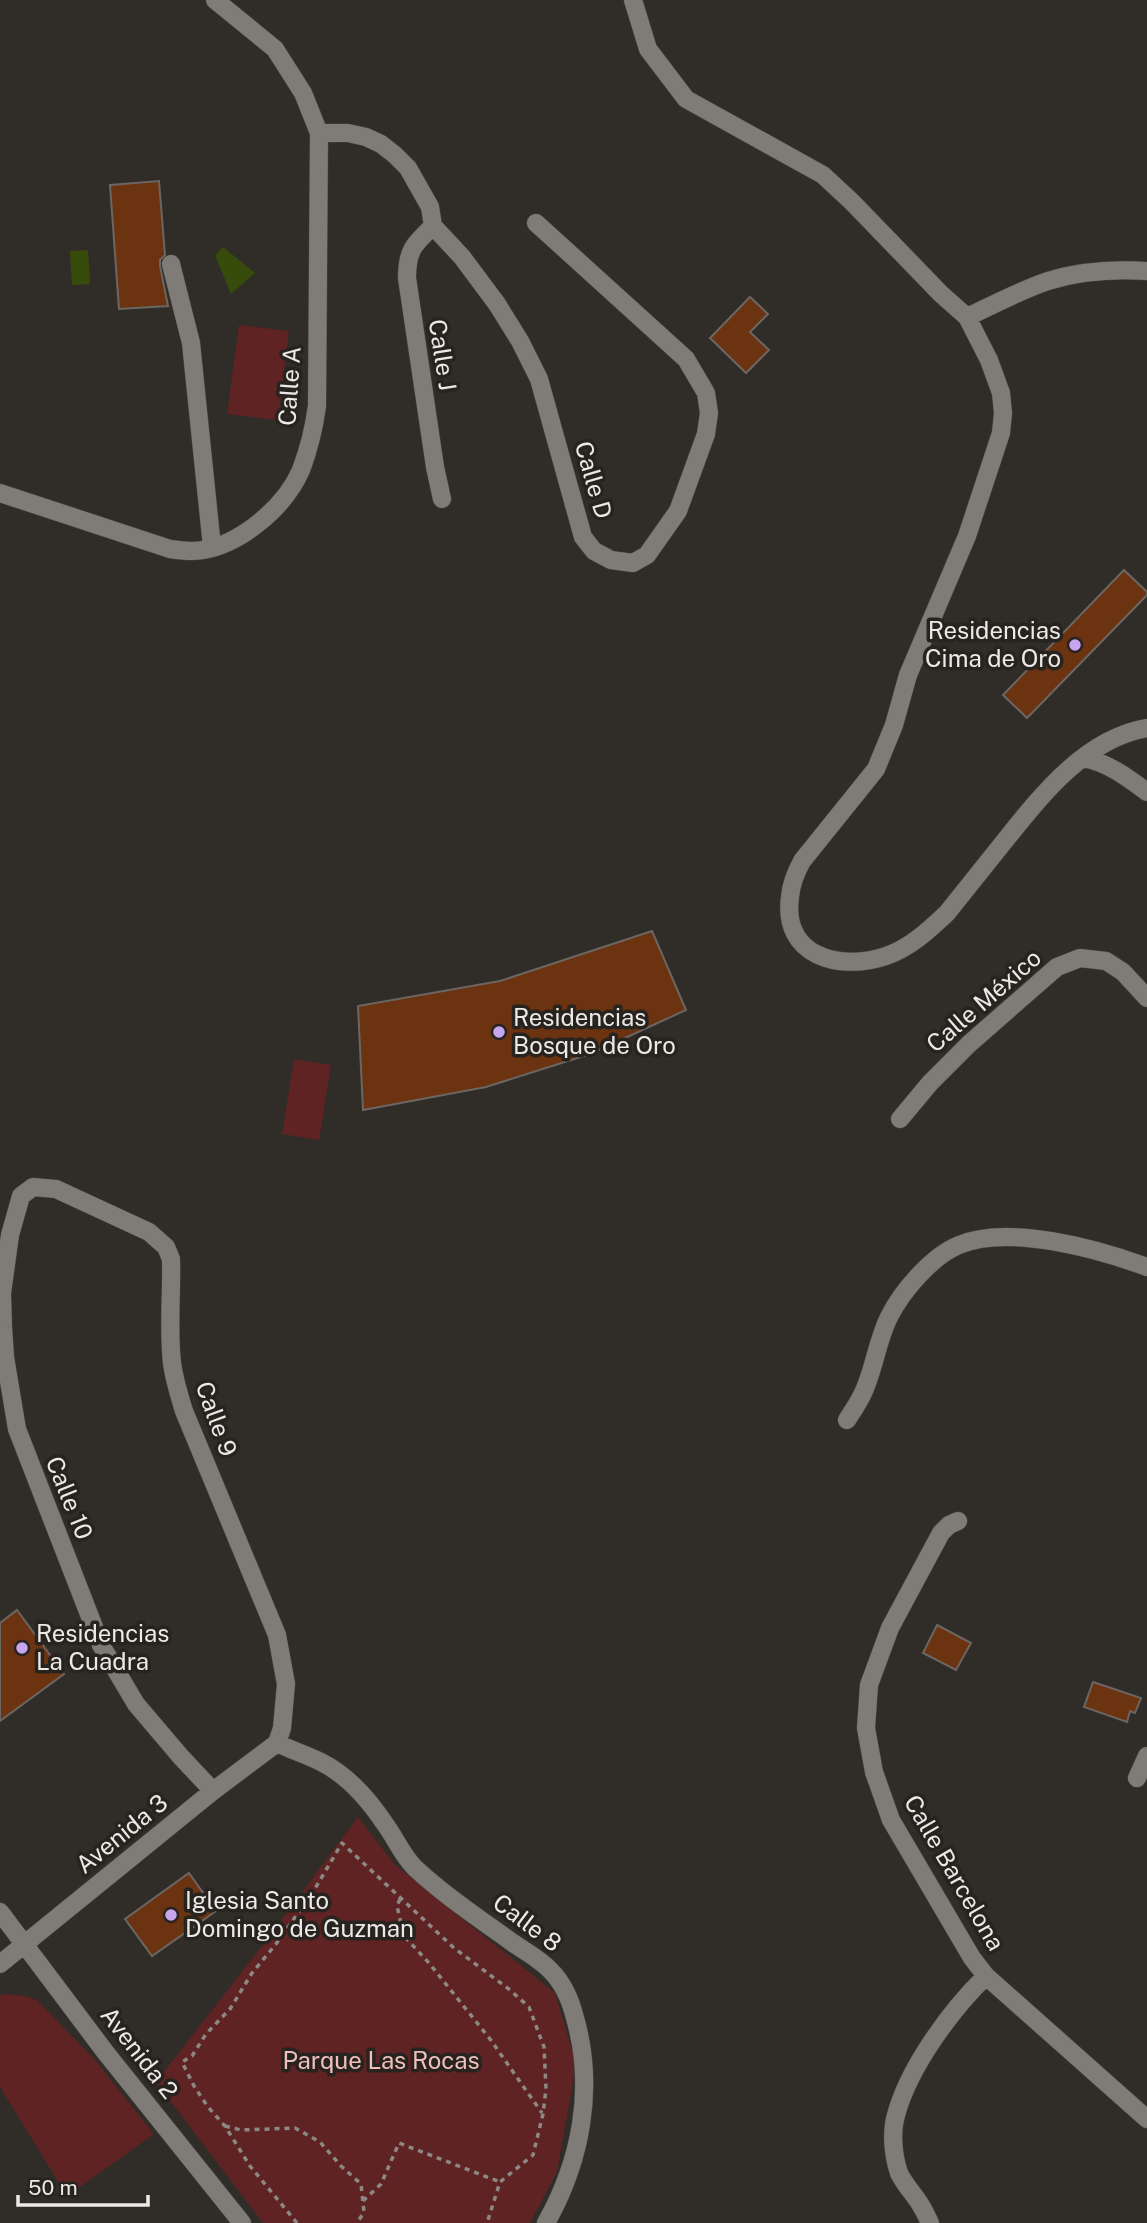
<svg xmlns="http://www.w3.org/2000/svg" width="1147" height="2223" font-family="'Public Sans',sans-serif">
<rect width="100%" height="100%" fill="#302d29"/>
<!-- green -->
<path fill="#5f2323" d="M239,325L289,331L278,420L227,414Z
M294,1059L331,1065L319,1140L282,1134Z
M358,1817L394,1864L555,1993L576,2064L557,2172L530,2223H263L156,2082L259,1950Z
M4,1994L24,1996L37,2000L95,2060L154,2134L67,2196L0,2087V1996Z"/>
<!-- water -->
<path fill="#374c0a" d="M223,247L255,273L231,294L215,255Z
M88,250L90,284L72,285L70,251Z"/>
<!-- building -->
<path fill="#6b3310" stroke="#6c6662" stroke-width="2" d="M159,181L165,255L160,260V266L168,306L119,309L110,185Z
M750,297L768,314L750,332L769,350L746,373L710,338Z
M1124,570L1147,592V595L1027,718L1003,695Z
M652,931L686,1010L590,1054L486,1087L363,1110L358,1006L500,981Z
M17,1610L64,1674L0,1721V1623Z
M937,1625L971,1643L956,1670L923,1653Z
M1093,1682L1141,1698L1135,1713L1130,1711L1127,1722L1084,1707Z
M189,1873L216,1911L152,1956L125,1919Z"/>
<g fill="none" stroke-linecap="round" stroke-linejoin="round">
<!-- minor casing -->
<g stroke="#4b4844" stroke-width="19">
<path id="minor" d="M633,0L648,49L686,99L823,175L852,202L941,294L967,317L989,360L1001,393L1003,413L1001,433L967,536L908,675L894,725L876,769L802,861C796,872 791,884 790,897C782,956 839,972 886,956C910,948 929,930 947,913C967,888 987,863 1007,838C1043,793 1087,738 1147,728
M319,133H348L366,137L381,144L395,155L408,168L430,207L433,226L462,257L497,304L520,341L539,379L583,537L594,551L611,560L633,563L647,555L678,511L706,434L709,413L706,393L686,359L536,223
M433,226C414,244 407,250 407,278L435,467L442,499
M171,264L191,343L212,547
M967,317C993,305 1021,290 1048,281C1080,271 1114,269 1147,271
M0,493L170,549C177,550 185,551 192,551C235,550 284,509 301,470C309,449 314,428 317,406L319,133L303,93L275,49L215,0
M1084,758C1108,763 1127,777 1147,792
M900,1119L930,1083L969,1044L1057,967L1080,958L1106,961L1123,972L1147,998
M847,1420C852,1412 857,1405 861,1397C874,1373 876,1343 889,1317C902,1291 932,1256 959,1245C1009,1224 1098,1249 1147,1267
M958,1521L949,1525L941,1533L890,1628L869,1685L866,1728L874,1772L891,1820L972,1958L986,1976L1147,2119
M277,1743C291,1750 307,1755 321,1762C347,1775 369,1800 385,1824C396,1839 402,1855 415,1868C445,1896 480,1919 513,1943C526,1952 540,1959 551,1971C563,1983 571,2002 575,2018C595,2088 581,2161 546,2223
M1137,1778L1147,1756
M213,1791L181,1757L136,1704L101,1645L17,1429L5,1357L3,1327L2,1293L10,1235L21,1196L33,1187L56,1189L149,1232L166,1247L171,1259C172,1294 168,1328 172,1363C174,1379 179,1395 184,1411L277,1635L286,1684L282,1728L277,1743
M0,1912L106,2053L242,2223
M0,1964L213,1791L277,1743
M930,2223C927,2217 924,2210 920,2204C914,2194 904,2184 899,2173C893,2155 891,2132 896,2115C909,2067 951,2010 986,1976"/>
</g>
<!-- path -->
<path stroke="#8c8985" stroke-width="3.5" stroke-dasharray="5 5" stroke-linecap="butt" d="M400,1899L397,1906L404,1936L429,1963L490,2039L542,2113
M225,2126L241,2130L295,2128L320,2142L341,2166L361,2184L364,2212L357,2223
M363,2201L381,2184L399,2143L500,2182
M297,2223L250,2166L225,2126L208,2107L194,2086L182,2062L192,2056L206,2034L230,2009L252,1973L276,1944L313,1892L342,1843L454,1948L510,1990L529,2007L544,2047L546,2089L543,2114L533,2155L500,2182L487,2223"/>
<!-- minor -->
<use href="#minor" stroke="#7f7b76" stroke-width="18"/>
</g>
<!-- markers -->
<g fill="#c8a6ef" stroke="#27231f" stroke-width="2.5">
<circle cx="1075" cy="645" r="7"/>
<circle cx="499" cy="1032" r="7"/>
<circle cx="22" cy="1648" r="7"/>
<circle cx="171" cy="1915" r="7"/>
</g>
<g text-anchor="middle" stroke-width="7" stroke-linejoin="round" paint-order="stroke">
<!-- street labels -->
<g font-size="24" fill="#ece9e6" stroke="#27231f">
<text transform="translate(442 355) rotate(81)" y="8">Calle J</text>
<text transform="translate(290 386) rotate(-86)" y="8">Calle A</text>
<text transform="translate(593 480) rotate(74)" y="8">Calle D</text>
<text transform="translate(984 1001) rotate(-41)" y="8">Calle México</text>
<text transform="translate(216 1419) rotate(70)" y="8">Calle 9</text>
<text transform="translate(69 1498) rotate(68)" y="8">Calle 10</text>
<text transform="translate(122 1834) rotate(-39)" y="8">Avenida 3</text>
<text transform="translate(954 1873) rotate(60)" y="8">Calle Barcelona</text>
<text transform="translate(527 1923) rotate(37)" y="8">Calle 8</text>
<text transform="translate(139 2053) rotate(52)" y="8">Avenida 2</text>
</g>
<!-- poi labels -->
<g font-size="24" fill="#ece9e6" stroke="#27231f" text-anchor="start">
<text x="1061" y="639" text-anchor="end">Residencias<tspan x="1061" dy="28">Cima de Oro</tspan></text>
<text x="513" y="1026">Residencias<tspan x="513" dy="28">Bosque de Oro</tspan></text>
<text x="36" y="1642">Residencias<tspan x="36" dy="28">La Cuadra</tspan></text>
<text x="185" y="1909">Iglesia Santo<tspan x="185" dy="28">Domingo de Guzman</tspan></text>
</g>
<!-- park labels -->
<g font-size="24" fill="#f0bebb" stroke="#27231f">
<text x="381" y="2069">Parque Las Rocas</text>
</g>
</g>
<!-- scale -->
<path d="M18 2195v10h130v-10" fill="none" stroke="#ece9e6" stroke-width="3.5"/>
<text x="28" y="2195" font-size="21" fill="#ece9e6" stroke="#27231f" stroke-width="5" paint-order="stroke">50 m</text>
</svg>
